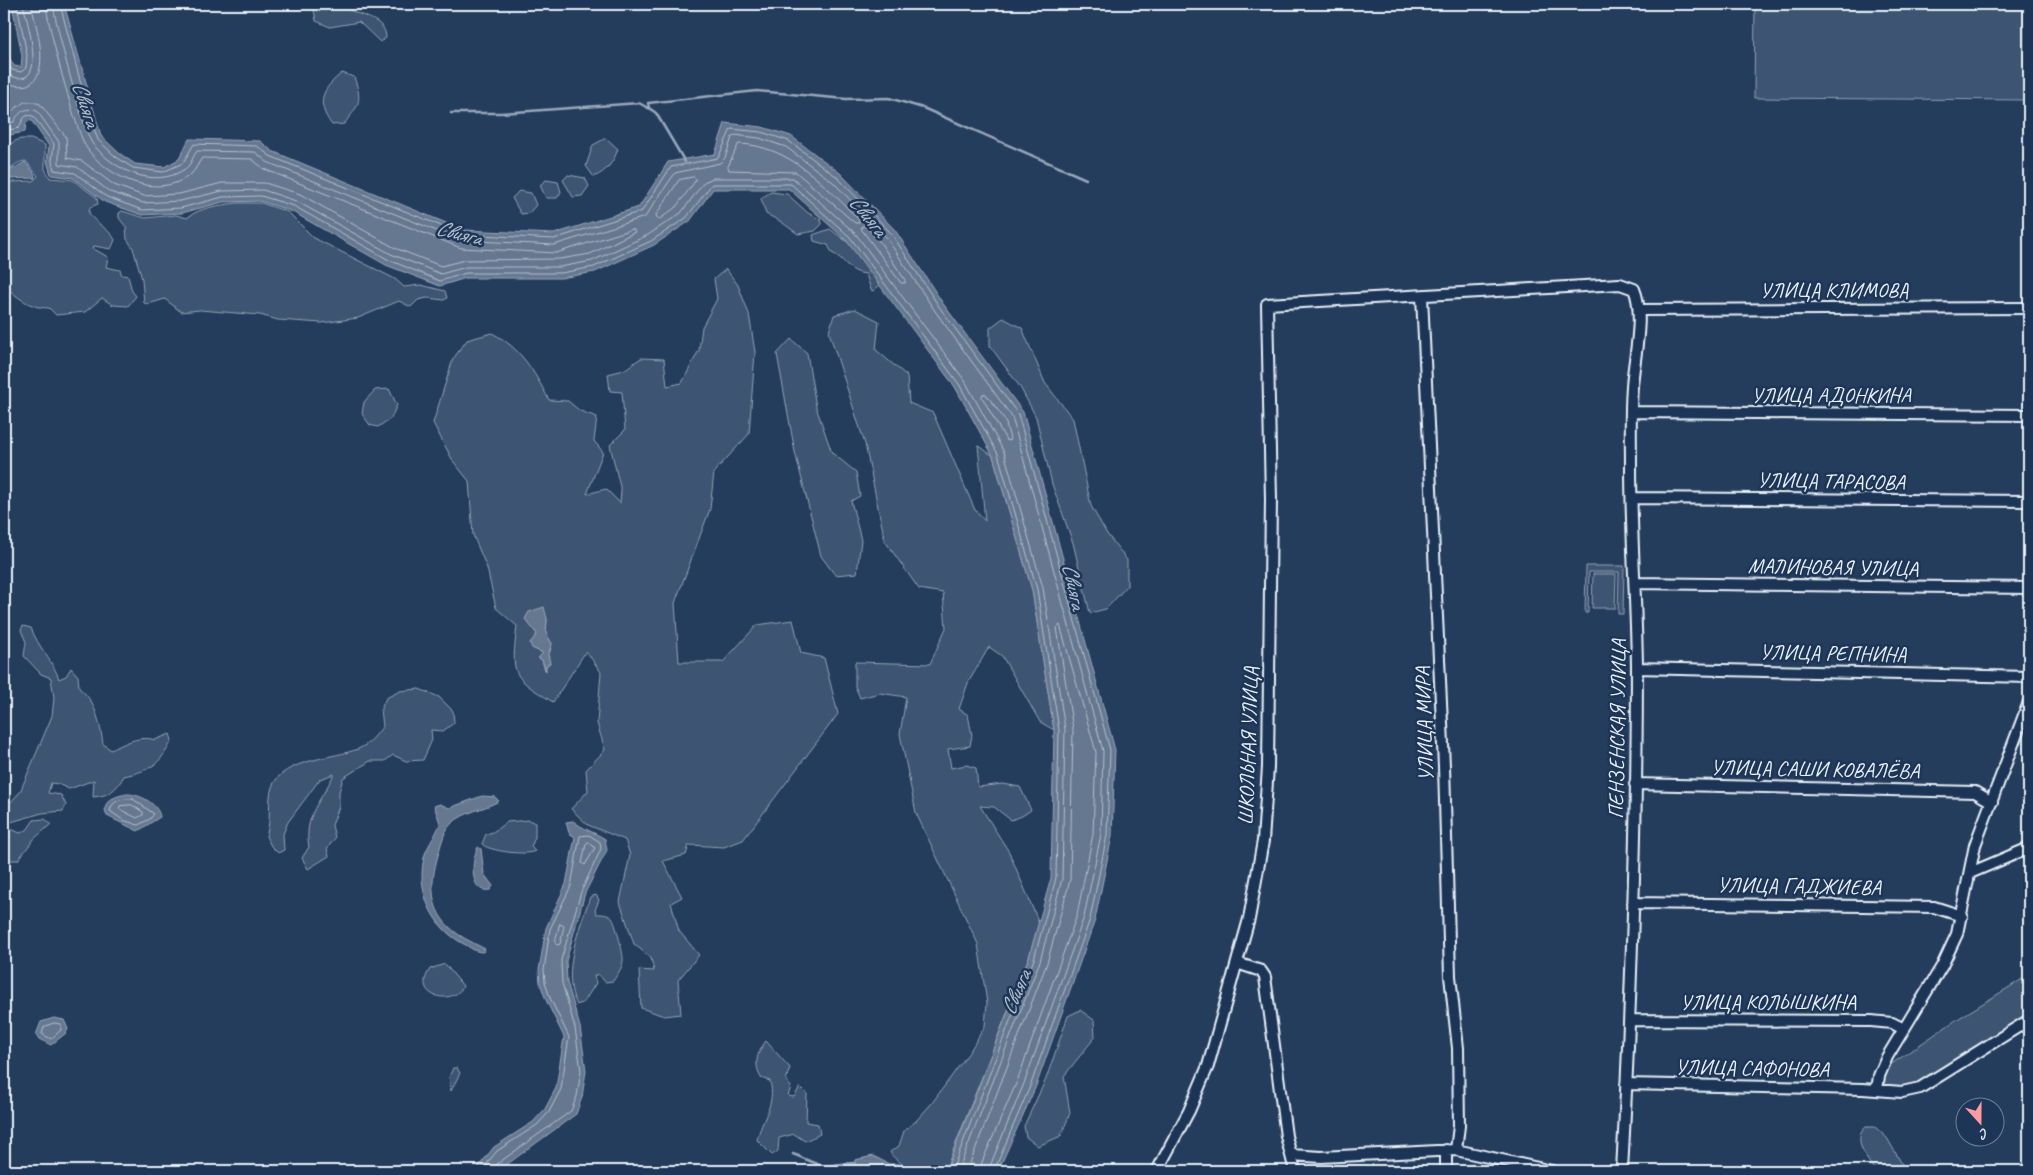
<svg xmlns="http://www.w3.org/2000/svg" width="2033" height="1175" font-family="Caveat,sans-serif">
<rect width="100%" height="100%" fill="#253d5d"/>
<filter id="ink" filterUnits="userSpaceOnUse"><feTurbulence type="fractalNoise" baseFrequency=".02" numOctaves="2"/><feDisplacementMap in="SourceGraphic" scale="10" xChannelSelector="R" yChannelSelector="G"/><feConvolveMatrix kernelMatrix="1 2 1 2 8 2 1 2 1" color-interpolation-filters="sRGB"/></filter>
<g filter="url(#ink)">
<!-- green -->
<path fill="#3e5472" stroke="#93a2b5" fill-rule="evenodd" d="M313,4H341C352,17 386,15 386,38L380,42L359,22L330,27L316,21Z
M1755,4H2029V100L1754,98Z
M342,73L354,77C363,102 359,105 344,124L332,125C315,102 322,89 342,73Z
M606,138L618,149C613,163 607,171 594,177L586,166L593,145Z
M21,139H31L45,145V169L50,178L73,180L97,198L98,204L90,207L89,213C95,224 110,229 115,240L111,249L94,246L92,248L108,257L106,267L120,270L122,275L128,276L132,291L136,296L128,306L113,305L102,298L85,312L56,315L49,308C29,308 19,298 4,286V185L11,182L33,181L38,176L26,161C17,161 12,169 4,171C4,155 4,143 21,139Z
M568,175L585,178L589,186L582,196L573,197L563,180Z
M546,180L558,182L561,192L557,198H546L540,185Z
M519,191L531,193L536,205L529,213L521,214L512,198Z
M771,192L787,194L808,213L821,220L822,224L815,231L798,234L780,221L766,214L761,198Z
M237,203H261L288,212L314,238L395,279L404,287L421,285L445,291L447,298L444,300L427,298L418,300L411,307L399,301L358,318L322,323L278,320L260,315L200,310L181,312L165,299L148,304L144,303L142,279L133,248L127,239L126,227L119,218V213L122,211L145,218L176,215L187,218C200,207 221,205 237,203Z
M830,229L859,251L881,284L873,291L871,290L866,274C848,273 845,258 832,253L828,245L814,241L813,235Z
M726,269L738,285L749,314L755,352L749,434L714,472L710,509L675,603L679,662H723L757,625L793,620L801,653L824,658L838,714L743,840L724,847L689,845L686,855L663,861L682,897L671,903L679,931L699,955L678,980L681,1014L664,1016L641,1008L639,970L654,971L651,958L634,944L620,902L630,855L625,840L588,825L571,809L588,791L586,770L605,750L597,723L601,672L586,651L553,702C511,676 511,676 517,626L496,608L487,568L473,535L469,481L453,461L433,423L453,359L467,340L492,333C521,348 534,371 549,400L568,401L580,411L597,417L594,441L603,452L587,494L606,489L620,503L621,491L610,445L625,430L622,392L610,391L608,374L624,370L641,358L664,359L667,386L682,383L699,350L702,327L717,299L714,279ZM547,619L546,633L552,644L545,670L541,657L543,653L532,648L531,643L537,634L534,630Z
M855,309L879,321L876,350L907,376L909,403L933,413L975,510L985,521L978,445L993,456L1032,590L1054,730L1040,722L1002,656L989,647L968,683L959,709L968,715L972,735L970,746L948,749L951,768L966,765L976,768L978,787L1003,784L1020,787L1031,810L1022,816L1011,820L994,807L980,806L1009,852L1039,923L1029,957L945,1171H905C904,1161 894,1161 890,1152L899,1146L904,1131L916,1121L932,1103L970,1051L985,1026L987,1003L978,944L916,813L900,734L906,697L880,693L860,698L855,686V662L930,664L946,628L943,593L919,589L885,541L865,444L829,332L834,315Z
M1003,318L1022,328L1045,383L1073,419L1091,506L1107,534L1127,560V586L1106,609L1090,613L1073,543L1052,484L1036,417L1020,387L990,346V328Z
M791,339L807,353L816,407L832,453L856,472L860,496L851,501L861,540L857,573L835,575L821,556L795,452L777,354Z
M389,389L397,405L391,418L378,427L370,425L362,414L364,402L375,390Z
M1586,566H1624L1623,614H1618L1619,572H1589L1588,613H1585Z
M1593,574H1616L1615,608H1592Z
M23,626L31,628C38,647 53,661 59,679L66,676L71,668L78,676L79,688C96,701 100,724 103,744L111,750C125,743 140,735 155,740L170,734L172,740C160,765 151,770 124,776C116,790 109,796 93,797L94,780L69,789L58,784L51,783L48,793L61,795L66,805L63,811L42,813L4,824V805L9,804L20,792L52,716L54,698L51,678L41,674L24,656L26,642L21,630Z
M419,689L439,697L453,711L454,723L443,731L431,730L432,740L423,760L406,761L393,755L385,761H370L343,778L339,792V807L332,825L335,838L327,849L329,856L308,869L302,858L309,847C303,816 322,800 334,774L320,779L288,822L283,834L284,850L278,853L271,846L266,836C272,820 267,801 272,787C282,759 336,758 358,749C370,744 376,735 383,726L381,709L386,698L400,691Z
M45,819L51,824L34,839L18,860H8V874L4,875V834L11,829L20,833L27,830L34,820Z
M529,820L535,823V837L531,847L535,851C527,856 488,851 482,844L486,834L493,832L507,822Z
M596,895L599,900L595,910L597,914C602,914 608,914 612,918C615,921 624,955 623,960C623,967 617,975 613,981L605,982L598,974L594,976L596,983L584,1002L577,1005C560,974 580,927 590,897Z
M445,964L463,986C455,1006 410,998 430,969Z
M2029,975V1017L1899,1098L1883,1091V1078L1887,1067L1956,1020Z
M1080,1010L1094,1020L1095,1037L1064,1076L1070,1113L1061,1136L1038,1146L1026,1137L1024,1126L1046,1079L1068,1016Z
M766,1041L790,1068L786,1080L791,1087L788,1096L794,1097L800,1087L807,1094L806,1122L818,1124L820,1134L805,1141L794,1134L779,1138L778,1151L772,1155L757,1140C762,1118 776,1105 770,1081L761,1078C754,1064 756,1054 766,1041Z
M453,1068H457L460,1073L451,1091L449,1077Z
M1866,1127H1875L1887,1138L1906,1171H1875C1867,1159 1851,1139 1866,1127Z"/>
<!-- water -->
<path fill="#657890" stroke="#99a8ba" d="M12,4H64L101,136L119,153L135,164L164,167L179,159L189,139L260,141L272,151L463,230L554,234L639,207L668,162L715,154L725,123L762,127L791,136L840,173L895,230L944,305L1023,412L1115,750L1112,836L1095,920L1036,1086L998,1171H946L1029,957L1051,878L1054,730L1032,590L993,456L955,387L846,240L789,189H713L690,221L654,245L595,272L561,278H466L440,286L386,265L291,211L260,201L223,202L182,213L142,215L105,202L73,178L51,175L47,161L49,146L31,120L26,123L25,132L4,136V48L14,66L21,67L22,56Z
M25,162L34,173L35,178L10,179L4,182V174Z
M544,607L547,619L546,633L552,644L548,654L550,663L546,666V671L542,660L538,658L543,653L532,648L530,643L537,634L525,619L529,612Z
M127,794C139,794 158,803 160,817L138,831L107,816C100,801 115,796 127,794Z
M482,796L495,797L499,801C483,810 465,811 451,824C443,832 440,849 437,859C428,893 432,919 464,938C471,942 478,945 485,949L483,952C474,952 470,947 462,943C431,926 415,889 425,854C429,843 437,834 440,823L434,806L440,804L449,808Z
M573,821C583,829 594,832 605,839L607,850L585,893L566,961L567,982L580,1027L586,1071L582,1097L576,1114L498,1171H475L494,1147L533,1122L545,1109L556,1088L564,1037L546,1000L540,983L539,970L546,928L566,884L575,837L569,833L566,822Z
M478,847L481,849L484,874L493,886L490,890C469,894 471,860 478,847Z
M54,1018L64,1020L68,1029L66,1033L51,1045L39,1039L36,1035L41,1022Z
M873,1156L889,1164H899L904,1171H867L855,1165V1160Z"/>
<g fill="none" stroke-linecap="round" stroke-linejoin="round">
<!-- shore -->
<path stroke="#b4c1ce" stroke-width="1" d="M53,4C54,19 84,133 92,143C113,170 154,190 185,169C191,165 193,156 197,151L255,152L267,162L459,240L554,245L645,217L675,173L720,163L725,158L732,137L735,135L759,138L786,147L833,182L886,237L935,311L1012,417L1103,751L1101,834L1084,917L1025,1081L988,1171
M60,4L89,115L98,140L116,157L133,168L163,172L183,163L194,144L257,146L270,156L461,234L554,239L642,211L671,167L718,158L731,129L761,132L789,141L837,177L891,233L940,308L1018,414L1110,750L1107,835L1090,919L1031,1084L994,1171
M4,58L12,70L21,72L26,68L27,55L17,4
M4,70C8,76 14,78 21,78C45,77 26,18 23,4
M4,81C10,85 19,87 27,85C53,76 35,23 31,4
M4,117L24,102H33L40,104L66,137L67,158L82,161L114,185L144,196L179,194L222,183H265L300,194L395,248L441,266L465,260L560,259L590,254L635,232L633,229L556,253L461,248L264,169L252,159L202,158C198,163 196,170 191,174C159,201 107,178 86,147C77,134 46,21 46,4
M4,124L14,122C18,113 26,106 37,111L59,142V164L77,167L110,192L143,203L180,201L222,191L263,190L296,201L391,254L441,274L466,267H560L592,261L648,235L681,213L704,182L713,178H793L855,233L965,381L1004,452L1043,588L1065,729L1062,879L1040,961L958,1171
M4,131L19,128C22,122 23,113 33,116L54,144L52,161L54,170L75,173L107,197L142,210L181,208L223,197L261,196L294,206L389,260L440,281L466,273H561L594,267L651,241L686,218L712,184H791L850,237L959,384L998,454L1037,589L1059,730L1056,878L1034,959L952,1171
M739,144C789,145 826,186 859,220V223H855L796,172L729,170L728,167Z
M694,177L696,180L676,207L660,219L657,218L656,215L679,180Z
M862,226H865L880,242L905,280V283H901L862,230Z
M983,394H986L1005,420L1010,439L1009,441L1006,440L982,397Z
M133,799L154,814L150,819L138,825L123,820L110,811C113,799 122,799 133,799Z
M132,805L143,812V815L137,818L119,809L120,806Z
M589,842L595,848L585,865L582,863L586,844Z
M560,924L564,926L560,944L557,945L555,943Z
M54,1023L61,1024V1030L51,1039L42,1034L44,1027Z
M481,1171L497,1151L537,1125L549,1112L561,1089L569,1037L550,998L545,982L544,970L550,929L571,886L580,836L589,835L600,842L601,849L581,892L561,960L562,983L575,1028L581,1071L577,1096L571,1111L497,1164L494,1171
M967,1171L1047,963L1070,880L1073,729L1057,628L1060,625L1096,752L1093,834L1077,915L1018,1079L982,1162L980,1171"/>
<!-- stream -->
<path stroke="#99a8ba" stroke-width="2.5" d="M451,113H501L639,103L648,108
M685,162L656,113L649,108L648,103L757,91L846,99L889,98L923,108L1086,179
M793,1154C802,1157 817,1166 827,1166C836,1165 845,1163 854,1163"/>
<!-- street casing -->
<g stroke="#e8f1f8" stroke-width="14">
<path id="street" d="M1422,296L1444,766L1450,976L1458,1048L1459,1126L1456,1150
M1639,310L2029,308
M1632,412L2029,415
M1632,498L2029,501
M1635,583L2029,588
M1637,668L2029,677
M1635,784L1975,792L1992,802
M1970,873L2029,848
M1633,903L1934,907L1962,916
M1237,963L1261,971L1265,977L1286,1136L1295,1171
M1630,1020L1871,1021L1892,1023L1904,1029
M1626,1084L1863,1089L1902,1092L1920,1088L2029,1020
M1877,1090L1879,1076L1887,1057L1942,966L1957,934L1975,845L2029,702
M1291,1155L1321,1157L1456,1150L1552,1171
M1157,1171L1189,1111L1208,1066L1249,919L1263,841L1268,767L1271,499L1267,304L1620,284L1634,289C1645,315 1634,357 1632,386C1630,412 1631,439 1631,466C1631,532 1636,599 1637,665C1637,834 1631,1003 1622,1171
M1446,1171V1150"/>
</g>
<!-- street -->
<use href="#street" stroke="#1d3557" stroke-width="10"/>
</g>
</g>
<g text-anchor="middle" stroke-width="5" stroke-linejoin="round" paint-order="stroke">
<!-- street labels -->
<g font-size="21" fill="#e8f1f8" stroke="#1d3557">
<text x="1834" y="297">УЛИЦА КЛИМОВА</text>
<text x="1831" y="402">УЛИЦА АДОНКИНА</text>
<text transform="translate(1831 481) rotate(1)" y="7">УЛИЦА ТАРАСОВА</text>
<text transform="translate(1833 567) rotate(1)" y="7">МАЛИНОВАЯ УЛИЦА</text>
<text transform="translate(1833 653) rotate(1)" y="7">УЛИЦА РЕПНИНА</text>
<text transform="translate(1424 724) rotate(-92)" y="7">УЛИЦА МИРА</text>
<text transform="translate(1617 729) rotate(-89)" y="7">ПЕНЗЕНСКАЯ УЛИЦА</text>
<text transform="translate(1248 746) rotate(-88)" y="7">ШКОЛЬНАЯ УЛИЦА</text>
<text transform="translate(1815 769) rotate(1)" y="7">УЛИЦА САШИ КОВАЛЁВА</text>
<text transform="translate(1799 886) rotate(1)" y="7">УЛИЦА ГАДЖИЕВА</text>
<text x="1768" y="1009">УЛИЦА КОЛЫШКИНА</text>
<text transform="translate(1752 1068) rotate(1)" y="7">УЛИЦА САФОНОВА</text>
</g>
<!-- water labels -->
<g font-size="22" font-style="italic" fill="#b4c1ce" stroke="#1d3557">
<text transform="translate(87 104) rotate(72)" y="8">Свияга</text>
<text transform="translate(869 215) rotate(51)" y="8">Свияга</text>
<text transform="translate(459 232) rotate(15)" y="8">Свияга</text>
<text transform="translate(1075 586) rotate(78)" y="8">Свияга</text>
<text transform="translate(1015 992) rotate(-67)" y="8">Свияга</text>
</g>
</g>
<!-- margin -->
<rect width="2033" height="1175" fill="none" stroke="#1d3557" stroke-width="20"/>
<rect x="10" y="10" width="2013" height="1155" fill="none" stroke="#e8f1f8" stroke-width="2" filter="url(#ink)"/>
<!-- north arrow -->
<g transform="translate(1980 1122) rotate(159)"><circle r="24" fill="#1d3557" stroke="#6e8097"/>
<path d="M0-4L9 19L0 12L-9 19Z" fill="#ff9aa2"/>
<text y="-8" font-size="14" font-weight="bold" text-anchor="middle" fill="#e8f1f8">С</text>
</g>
</svg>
